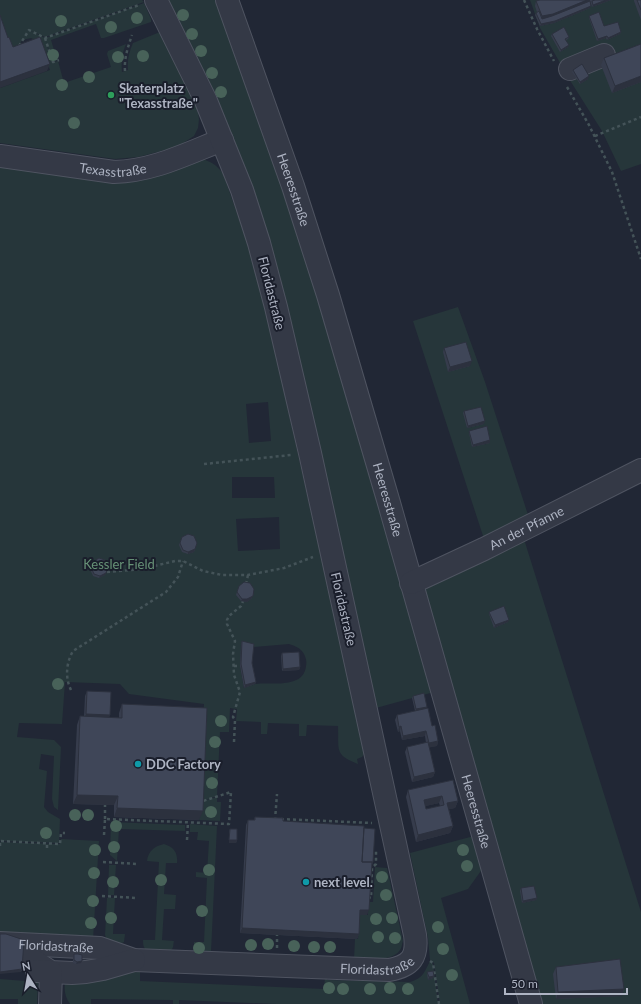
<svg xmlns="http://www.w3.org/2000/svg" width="641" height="1004" font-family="Lato,sans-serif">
<rect width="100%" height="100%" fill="#212735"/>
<!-- green -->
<path fill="#26363a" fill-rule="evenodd" d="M0,0H142L144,2L45,37L29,30L45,38L144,3L151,19V22L104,38H101L96,24L51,40L57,60L54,62L58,61L64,83L111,67L107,54L108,51L126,44C122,53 121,62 122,72L128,70C127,60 129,52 133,43L160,32L197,107L199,119L198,128L194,136L177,147L138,157L115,159L0,143V88L50,70L46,59L51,58L53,62L46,41L49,53L44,55L40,42L31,38L22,40L19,46L9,49L0,29Z
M166,0H220L286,189L434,692L376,708L286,306Z
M530,0H641V164L621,171L602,131L571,82L540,28Z
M201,159C211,161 216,165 223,173L249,248L266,311L365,753L362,757L357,759L358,764C334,755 339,750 338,726L307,725L306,736H299V724L268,723L267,734H261V722L236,721L237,709L230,708L229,732H220L217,796L200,802L204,704L129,694L120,684L65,682L62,724L19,723L17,737L54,740L61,747L58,810L54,807L52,799L54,756L41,754L39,769L47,771L44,807L48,812L60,819L59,843L0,841V165ZM268,402L271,441L249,443L246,404ZM232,477H274L275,498H232ZM279,517L280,549L238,551L236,519ZM241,644L253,647L289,644C295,646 301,648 304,654C306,658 307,662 306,666C304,689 271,682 256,684C252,684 248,686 244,688L240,666Z
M458,307L485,382L530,521L485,542L413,321Z
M523,536L641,912V1004H539L421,593L424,583Z
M217,797V802H221L220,821L199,820L200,802Z
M111,822L185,825V831L119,829L117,861L110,855Z
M190,824L217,826L211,952L194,951V942H204L207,878L196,877V872L207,873L209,841L197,840L198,832H190Z
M474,836L483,868L468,889L441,898L470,1004H440L434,963L430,960L428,938L410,853Z
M61,839L99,841L93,940L0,935V842L60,844Z
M164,844C174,847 178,853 177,863H166L164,894L176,895L175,909H164L162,940L174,941C173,944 174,948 171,950C167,952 148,951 145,949C143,946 143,943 143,940H155L159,862L147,861C148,851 155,846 164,844Z
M109,865H116L114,895H108Z
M375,867L387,868L403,941C402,943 402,948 400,950C393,962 366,959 354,959L355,939H358L359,915H368V902H373Z
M107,898H115L113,934H125L124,942L120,944L107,940L105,935Z
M430,961L433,964L438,1004H276L179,1000V1004H173V1000L91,999V1004H70C65,997 64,991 65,983L140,969V981L324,989L325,977H327V980L410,982C423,978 424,973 430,961Z
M0,979L38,982L37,1004H18V999H0Z"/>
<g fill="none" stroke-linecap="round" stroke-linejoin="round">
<!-- minor casing -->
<g stroke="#4f5461" stroke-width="24">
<g id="minor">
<path id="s1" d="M227,0L293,186L328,295L389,503L531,1004"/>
<path d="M570,69L604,55"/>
<path id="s2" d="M0,156L114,172C153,171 186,154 222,140"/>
<path id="s3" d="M411,583L484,549L641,470"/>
<path id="s4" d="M0,943L100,948L134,960L389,970C411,966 418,957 415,935L310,453L276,307L259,243L242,190L206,101L156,0"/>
<path d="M0,957L22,958L34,961L51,972L72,973L86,972L103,969L134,960"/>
<path d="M37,971L51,972L50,1004"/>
</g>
</g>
<!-- path -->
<path stroke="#445358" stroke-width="2.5" stroke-dasharray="3 3" stroke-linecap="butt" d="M524,0L537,29L554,61
M45,38L53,62L59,60
M19,46L29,30L45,38L139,5
M125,71C124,58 128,47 132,35
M567,87L589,125L612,172L641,259
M595,136L641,117
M204,464L291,455
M107,572L142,569L175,561H183L203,571L222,575H248L284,568L313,557
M246,584L248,575
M234,666H240
M71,690C65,678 66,663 73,651L166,592L178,577L183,561
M234,742L235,720L233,717L240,692L234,675L233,654L235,641L227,624V620L229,616L241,606L243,601
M105,819V805
M281,819L372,823
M275,820L277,794
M104,835L105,819L229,824L231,792L200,802
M187,840L188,822
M0,846V841L60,844L61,833H65
M47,848V843
M103,862L138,864
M102,896L137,898
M368,897L371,898L372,868L376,864V850
M277,948V935
M430,961L433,963L439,1004"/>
<!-- minor -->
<use href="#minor" stroke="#343946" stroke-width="22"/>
</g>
<!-- trees -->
<g fill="#486259">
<circle cx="183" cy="15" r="6"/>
<circle cx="137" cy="18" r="6"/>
<circle cx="61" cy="21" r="6"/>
<circle cx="111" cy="27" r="6"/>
<circle cx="192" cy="34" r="6"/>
<circle cx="201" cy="51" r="6"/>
<circle cx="53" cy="55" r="6"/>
<circle cx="143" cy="56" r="6"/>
<circle cx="118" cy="57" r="6"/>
<circle cx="212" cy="73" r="6"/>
<circle cx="89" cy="77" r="6"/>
<circle cx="62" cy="85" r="6"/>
<circle cx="221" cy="92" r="6"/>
<circle cx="74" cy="123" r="6"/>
<circle cx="58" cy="684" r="6"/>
<circle cx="221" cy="721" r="6"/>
<circle cx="215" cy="742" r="6"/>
<circle cx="212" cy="783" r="6"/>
<circle cx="211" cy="812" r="6"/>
<circle cx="75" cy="815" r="6"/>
<circle cx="88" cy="815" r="6"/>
<circle cx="116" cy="826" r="6"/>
<circle cx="46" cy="833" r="6"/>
<circle cx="114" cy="847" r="6"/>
<circle cx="95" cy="850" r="6"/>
<circle cx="463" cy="850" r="6"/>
<circle cx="467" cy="866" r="6"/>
<circle cx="209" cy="870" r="6"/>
<circle cx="94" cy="873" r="6"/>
<circle cx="382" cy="877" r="6"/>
<circle cx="161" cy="880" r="6"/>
<circle cx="113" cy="882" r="6"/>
<circle cx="386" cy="895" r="6"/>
<circle cx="93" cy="901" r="6"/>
<circle cx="202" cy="911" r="6"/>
<circle cx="111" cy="918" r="6"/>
<circle cx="392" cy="918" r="6"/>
<circle cx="376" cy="919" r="6"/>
<circle cx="91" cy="923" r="6"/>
<circle cx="438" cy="927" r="6"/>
<circle cx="378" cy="937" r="6"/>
<circle cx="395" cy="938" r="6"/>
<circle cx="268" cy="944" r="6"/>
<circle cx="251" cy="945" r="6"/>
<circle cx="294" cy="946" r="6"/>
<circle cx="314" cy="947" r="6"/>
<circle cx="330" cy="947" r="6"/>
<circle cx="199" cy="948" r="6"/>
<circle cx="443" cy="949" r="6"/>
<circle cx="452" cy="975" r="6"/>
<circle cx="329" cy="988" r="6"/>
<circle cx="390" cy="988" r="6"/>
<circle cx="343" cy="989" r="6"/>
<circle cx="370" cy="989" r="6"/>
<circle cx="408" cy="989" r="6"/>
</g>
<!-- wall -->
<path fill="#363c4c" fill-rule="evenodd" d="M540,0H611L592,7L590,2V8L554,23L540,26L535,15L537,12L535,6L536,1Z
M634,0H641V20L634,1Z
M589,16L604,26L621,32L620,34L607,40L606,38L597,41L589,18Z
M552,34L569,37L568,39L566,40L568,47L560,52L551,36Z
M641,44V82L612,93L601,65L604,58Z
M573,70L588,79L580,84L572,72Z
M444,348L470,366L448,372L443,352Z
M464,411L484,424L467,428L463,413Z
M469,431L490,440V443L472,447L469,433Z
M182,537L197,543L194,552L188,554L182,552L179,545Z
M94,561L109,566L105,575L99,578L93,576L90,569Z
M239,586L252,598L247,602L241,601L236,595Z
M489,612L508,622L494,628L489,614Z
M242,641L252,663L256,682L255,684L244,688L240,666L241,643Z
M282,653L300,667L299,670L282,671L281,656Z
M87,691L110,715L109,717L119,718V713L122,704L199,820L114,817V805L73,804L77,725L80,716H84L85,696Z
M413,696L427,708L432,726L438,741L437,746L429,747L435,772L433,777L412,782L405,752L407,747L426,743L425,736L402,740L400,731L398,732L395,720L397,715L415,711L412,698Z
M453,780L458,801L455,808L449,809L453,826L450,833L416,842L406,797L408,790ZM439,803L440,806L426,809L425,806Z
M255,817L283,821L364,828L373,862L372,865L367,915H360L359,934L357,939L240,933L246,825L248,820H254Z
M230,829L237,840L236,843H229V831Z
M521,888L537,898L536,900L522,903L520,891Z
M74,954L82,961L81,963L76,964L73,963V957Z
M556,967L624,989L622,996L556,999L553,974Z
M427,972L434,976L433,978L428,980L427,974Z"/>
<!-- shaded-wall -->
<path fill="#2c313e" d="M587,0H590L589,3L541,21L542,16Z
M606,0H611L592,7L593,5Z
M591,6L590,8L554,23L540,26L541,24Z
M621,32L620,34L607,40L608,38Z
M607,36L606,38L597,41L598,39Z
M569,45L568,47L560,52L561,50Z
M50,64L47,71L0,88V82Z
M589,76L588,79L580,84V82Z
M641,76V82L612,93L615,86Z
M472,361L470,366L448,372L450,367Z
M485,421L484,424L467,428L468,426Z
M490,440V443L472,447L473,445Z
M195,549L194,552L188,554V552Z
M106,573L105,575L99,578L100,576Z
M253,596L252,598L247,602L241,601L242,599Z
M509,620L508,622L494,628L495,625Z
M300,667L299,670L282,671L283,669Z
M256,682L255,684L244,688L245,685Z
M427,707L426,709L415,712L416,709Z
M86,714L110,715L108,720L84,719Z
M401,726L400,731L398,732L399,727Z
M426,731L425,736L402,740L403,736Z
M438,741L437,746L427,748L429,743Z
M435,772L433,777L412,782L414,777Z
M77,795L118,796L114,805L73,804Z
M442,796L439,803L422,807L424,800Z
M458,801L455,808L445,810L447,803Z
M117,808L203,811L199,820L114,817Z
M453,826L450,833L416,842L418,835Z
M229,840H237L236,843H229Z
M537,898L536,900L522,903L523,901Z
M360,910H369L367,915H359Z
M242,928L359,934L357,939L240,933Z
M82,961L81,963L76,964L77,962Z
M22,969L21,972L0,974V972Z
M434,976L433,978L428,980L429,977Z
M624,989L622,996L556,999L558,992Z"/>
<!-- building -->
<path fill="#3f4658" stroke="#2c313e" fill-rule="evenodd" d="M540,0H587L553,14L542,16L536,1Z
M595,0H606L593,5L592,1Z
M637,0H641V10Z
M590,1L591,6L555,21L541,24L536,13L539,11L542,19L552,16Z
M599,12L604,26L618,22L621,32L608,38L607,36L598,39L589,16Z
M0,15L8,38L9,37L13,47L40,37L50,64L0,82Z
M564,27L569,37L565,39L569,45L561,50L552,34Z
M641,44V76L615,86L604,58Z
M582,64L589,76L580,82L573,70Z
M466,342L472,361L450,367L444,348Z
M481,407L485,421L468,426L464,411Z
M487,426L490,440L473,445L469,431Z
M188,534L194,536L197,543L195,549L188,552L183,550L180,543L182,537Z
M99,558L105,560L109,566L106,573L100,576L94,574L91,567L94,561Z
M244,582L250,583L254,589L253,596L247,599H242L237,592L239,586Z
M504,606L509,620L495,625L489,612Z
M242,641L254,644L252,663L256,682L245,685L241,664Z
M299,652L300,667L283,669L282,653Z
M87,691L111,692L110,715L86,714Z
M424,693L427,707L416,709L413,696Z
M122,704L207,708L203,811L117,808L118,796L77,795L80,716L122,718Z
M428,708L432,726L435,725L438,741L429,743L426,731L403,736L401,726L399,727L397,715Z
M428,742L435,772L414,777L407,747Z
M453,780L458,801L447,803L453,826L418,835L408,790ZM442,796L444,805L426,809L424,800Z
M255,817L283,818V821L364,826L362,862H372L369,910H360L359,934L242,928L248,820H255Z
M364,828L375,829L373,862H362Z
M230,829H237V840H229Z
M534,886L537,898L523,901L521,888Z
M0,934H6L24,940L22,969L0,972Z
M74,954H78L82,955V961L77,962L74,960Z
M620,959L624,989L558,992L556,967Z
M433,971L434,976L429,977L427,972Z"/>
<!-- markers -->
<circle fill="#2e9e5b" stroke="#1a1e2b" stroke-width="1.5" cx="111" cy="95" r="4"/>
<g fill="#0f9aa8" stroke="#1a1e2b" stroke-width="1.5">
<circle cx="138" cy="764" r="4"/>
<circle cx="306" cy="882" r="4"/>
</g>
<g text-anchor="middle" stroke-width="4" stroke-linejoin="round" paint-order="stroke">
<!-- poi labels -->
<g font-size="13" font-weight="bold" fill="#aeb4c3" stroke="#1a1e2b" text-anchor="start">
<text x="119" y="93">Skaterplatz<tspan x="119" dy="15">"Texasstraße"</tspan></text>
<text x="146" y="769">DDC Factory</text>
<text x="314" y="887">next level.</text>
</g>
<!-- street labels -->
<g font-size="13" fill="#aeb4c3" stroke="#1a1e2b">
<text dy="5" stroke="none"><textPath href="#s2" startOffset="114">Texasstraße</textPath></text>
<text dy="5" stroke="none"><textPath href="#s1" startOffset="201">Heeresstraße</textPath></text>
<text transform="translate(272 293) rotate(76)" y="5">Floridastraße</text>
<text dy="5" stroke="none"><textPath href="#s1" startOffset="525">Heeresstraße</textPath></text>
<text dy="5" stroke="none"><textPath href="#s3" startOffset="128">An der Pfanne</textPath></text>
<text transform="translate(344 609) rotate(77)" y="5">Floridastraße</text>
<text dy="5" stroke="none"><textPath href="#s1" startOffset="849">Heeresstraße</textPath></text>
<text dy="5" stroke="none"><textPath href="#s4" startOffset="56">Floridastraße</textPath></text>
<text dy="5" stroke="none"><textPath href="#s4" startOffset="380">Floridastraße</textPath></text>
</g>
<!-- park labels -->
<g font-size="13" fill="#679277" stroke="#1a1e2b">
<text x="119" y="569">Kessler Field</text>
</g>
</g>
<!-- north arrow -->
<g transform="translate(28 976) rotate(349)" stroke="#1a1e2b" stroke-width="3" paint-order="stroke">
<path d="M0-3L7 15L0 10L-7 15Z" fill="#aeb4c3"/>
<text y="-6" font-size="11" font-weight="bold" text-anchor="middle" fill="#aeb4c3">N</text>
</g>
<!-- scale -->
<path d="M505 988v6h122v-6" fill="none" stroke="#aeb4c3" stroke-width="2"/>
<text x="511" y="988" font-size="12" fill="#aeb4c3" stroke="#1a1e2b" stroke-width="3" paint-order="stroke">50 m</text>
</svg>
